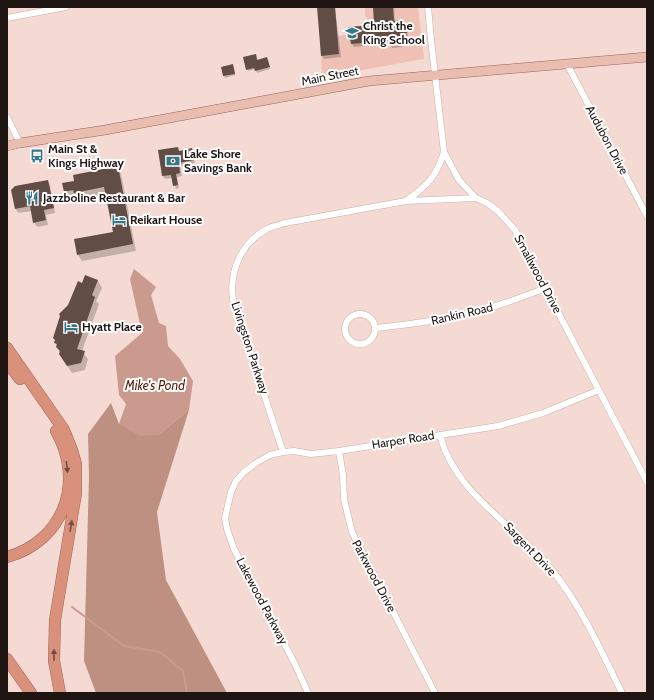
<svg xmlns="http://www.w3.org/2000/svg" width="654" height="700" font-family="Cabin,sans-serif">
<rect width="100%" height="100%" fill="#f5dad3"/>
<!-- green -->
<path fill="#eec1b4" d="M365,7H373L374,25H371L369,20L365,16Z
M393,7H418L424,59L322,77L321,56L339,54L338,36L350,34L352,44L389,41V45L401,44L400,33L407,32L400,25L399,20L394,21Z"/>
<!-- forest -->
<path fill="#be9082" d="M111,403L119,424L158,435L189,410L157,512L166,580L227,693H96L84,661L89,477L88,434Z"/>
<!-- water -->
<path fill="#c99a8d" d="M134,269L156,287L151,295L159,323L166,326L168,346L180,359L193,381L189,410L158,435L140,436L119,424L126,404L119,395L115,356L142,333L130,279Z"/>
<!-- shadow -->
<path fill="#0003" d="M318,7H335L341,57L324,59L322,56Z
M374,7H394L395,22L399,21L401,26H405L407,29L408,36H401L402,47L392,48L390,44L354,47L352,44L349,28L375,26Z
M256,55L258,61L268,60L270,69L257,73L255,69L248,71L247,70Z
M234,67L235,75L225,78L224,76Z
M191,150L195,163L180,166L182,176L177,177L179,188L176,189L172,178L165,179L163,176L159,151L179,152Z
M117,167L121,174L136,251L82,261L78,255L114,232L107,194L79,199L77,197L68,198L64,191L75,182Z
M48,181L50,185L55,213L46,215L48,225L37,227L34,222L32,211L18,213L16,209L12,190Z
M86,277L98,281L102,288L96,301L99,304L82,351L88,359L85,370L72,373L64,361L55,342L69,305L83,284Z"/>
<g fill="none" stroke-linecap="round" stroke-linejoin="round">
<!-- stream -->
<path stroke="#c99a8d" stroke-width="2" d="M72,607L124,646L160,652L183,671L187,693"/>
</g>
<!-- building -->
<path fill="#624c46" d="M317,7H335L339,54L321,56Z
M373,7H393L394,21L400,20V25L406,24L407,33H400L401,44L389,45V41L351,44L348,27L374,25Z
M256,54L257,60L267,57L270,67L255,71L254,68L246,70L243,57Z
M233,64L235,74L223,76L221,67Z
M178,147L179,151L192,148L194,160L179,163L180,173L176,174L178,185L173,186L171,175L162,176L158,150Z
M118,166L133,244L77,255L74,239L113,232L104,187L74,193L73,190L64,192L62,183L74,181L73,175Z
M48,180L54,208L44,210L46,220L33,223L30,206L15,209L11,190L15,186Z
M85,275L98,280L92,295L95,297L77,349L85,351L81,363L67,366L59,354L60,351L56,347L57,344L54,343L55,340L53,338L60,316L59,314L68,305L78,281L82,283Z"/>
<g fill="none" stroke-linecap="round" stroke-linejoin="round">
<!-- minor casing -->
<g stroke="#c9afa8" stroke-width="7">
<path id="minor" d="M428,7L431,40L444,152L459,180L476,198L487,203L498,211L515,230L647,482
M7,18L66,7
M567,64L647,216
M7,117L20,143
M407,200C428,185 436,177 444,152
M345 329a15 15 0 1 1 30 0a15 15 0 1 1-30 0Z
M376,328C403,325 431,322 458,316C488,310 517,299 546,288
M440,435C454,493 515,525 551,569C581,605 601,651 622,693
M339,451L343,475L344,499L352,532L435,693
M283,452L233,300C229,271 241,243 267,229C272,226 279,225 285,223L406,201L476,198
M308,693L294,662L234,549L227,529L225,518L231,492L236,481L244,472L256,463L270,455L283,452L294,451L311,454L339,451L498,426L543,413L599,390"/>
</g>
<!-- primary casing -->
<g stroke="#996657" stroke-width="10">
<path id="primary" d="M7,146L20,143L105,130L369,81L647,57"/>
</g>
<!-- motorway casing -->
<g stroke="#996657" stroke-width="12">
<path id="motorway" d="M7,348L64,430L72,450L76,464V493L55,620L54,661L60,693
M7,362L20,379
M7,557C64,541 85,482 56,431
M7,659L31,693"/>
</g>
<!-- minor -->
<use href="#minor" stroke="#fff" stroke-width="6"/>
<!-- primary -->
<use href="#primary" stroke="#e9bdb0" stroke-width="9"/>
<!-- motorway -->
<use href="#motorway" stroke="#da917c" stroke-width="11"/>
</g>
<!-- one-way arrows -->
<defs><path id="oneway-solid" d="M-6-.8H1V-3.2L6.5 0L1 3.2V.8H-6Z"/></defs>
<g fill="#734d42">
<use href="#oneway-solid" transform="translate(67 467) rotate(83)"/>
<use href="#oneway-solid" transform="translate(71 526) rotate(-81)"/>
<use href="#oneway-solid" transform="translate(54 655) rotate(-90)"/>
</g>
<!-- icons -->
<defs>
<g id="school-bare" transform="scale(1.08)"><path d="M0-5L7-2L0 1L-7-2ZM-4 1L0 2.5L4 1V4Q0 6-4 4Z" fill="#357889" stroke="#fff" stroke-width="2.5" paint-order="stroke"/></g>
<g id="bus-bare" transform="scale(1.08)"><path d="M-5-6H5V4H4V6H2V4H-2V6H-4V4H-5ZM-3.5-4V0h7V-4ZM-3.5 1.2v1.5H-2V1.2ZM2 1.2v1.5H3.5V1.2Z" fill="#357889" stroke="#fff" stroke-width="2.5" paint-order="stroke"/></g>
<g id="bank-bare" transform="scale(1.08)"><path d="M-6-4H6V4H-6ZM0-2.3a2.3 2.3 0 1 0 0 4.6a2.3 2.3 0 1 0 0-4.6Z" fill="#357889" stroke="#fff" stroke-width="2.5" paint-order="stroke"/></g>
<g id="restaurant-bare" transform="scale(1.08)"><path d="M-5-6h1v4h1v-4h1v4h1v-4h1v5L-1.5 .5V6h-2V.5L-5-1ZM5-6V6H3V1.5H1.5Q1.5-4 5-6Z" fill="#357889" stroke="#fff" stroke-width="2.5" paint-order="stroke"/></g>
<g id="hotel-bare" transform="scale(1.08)"><path d="M-6-4.5h1.5V1H6V5H4.5V3h-9V5H-6ZM-4 0a1.8 1.8 0 1 1 3.6 0ZM.5 0V-2.5h3Q6-2.5 6 0Z" fill="#357889" stroke="#fff" stroke-width="2.5" paint-order="stroke"/></g>
</defs>
<g fill-rule="evenodd">
<use href="#school-bare" x="352" y="33"/>
<use href="#bus-bare" x="37" y="156"/>
<use href="#bank-bare" x="173" y="161"/>
<use href="#restaurant-bare" x="32" y="198"/>
<use href="#hotel-bare" x="119" y="220"/>
<use href="#hotel-bare" x="71" y="327"/>
</g>
<g text-anchor="middle" stroke-width="4" stroke-linejoin="round" paint-order="stroke">
<!-- poi labels -->
<g font-size="12" font-weight="bold" fill="#1f1613" stroke="#fff" text-anchor="start">
<text x="363" y="30">Christ the<tspan x="363" dy="14">King School</tspan></text>
<text x="48" y="153">Main St &amp;<tspan x="48" dy="14">Kings Highway</tspan></text>
<text x="184" y="158">Lake Shore<tspan x="184" dy="14">Savings Bank</tspan></text>
<text x="43" y="202">Jazzboline Restaurant &amp; Bar</text>
<text x="130" y="224">Reikart House</text>
<text x="82" y="331">Hyatt Place</text>
</g>
<!-- street labels -->
<g font-size="12" fill="#1f1613" stroke="#fff">
<text transform="translate(330 76) rotate(-11)" y="4">Main Street</text>
<text transform="translate(607 140) rotate(62)" y="4">Audubon Drive</text>
<text transform="translate(538 274) rotate(62)" y="4">Smallwood Drive</text>
<text transform="translate(462 314) rotate(-13)" y="4">Rankin Road</text>
<text transform="translate(250 348) rotate(72)" y="4">Livingston Parkway</text>
<text transform="translate(403 440) rotate(-9)" y="4">Harper Road</text>
<text transform="translate(530 549) rotate(46)" y="4">Sargent Drive</text>
<text transform="translate(374 576) rotate(62)" y="4">Parkwood Drive</text>
<text transform="translate(262 601) rotate(62)" y="4">Lakewood Parkway</text>
</g>
<!-- water labels -->
<g font-size="13" font-style="italic" fill="#591f0e" stroke="#fff">
<text x="155" y="390">Mike's Pond</text>
</g>
</g>
<!-- border -->
<rect width="654" height="700" fill="none" stroke="#1f1613" stroke-width="16"/>
</svg>
